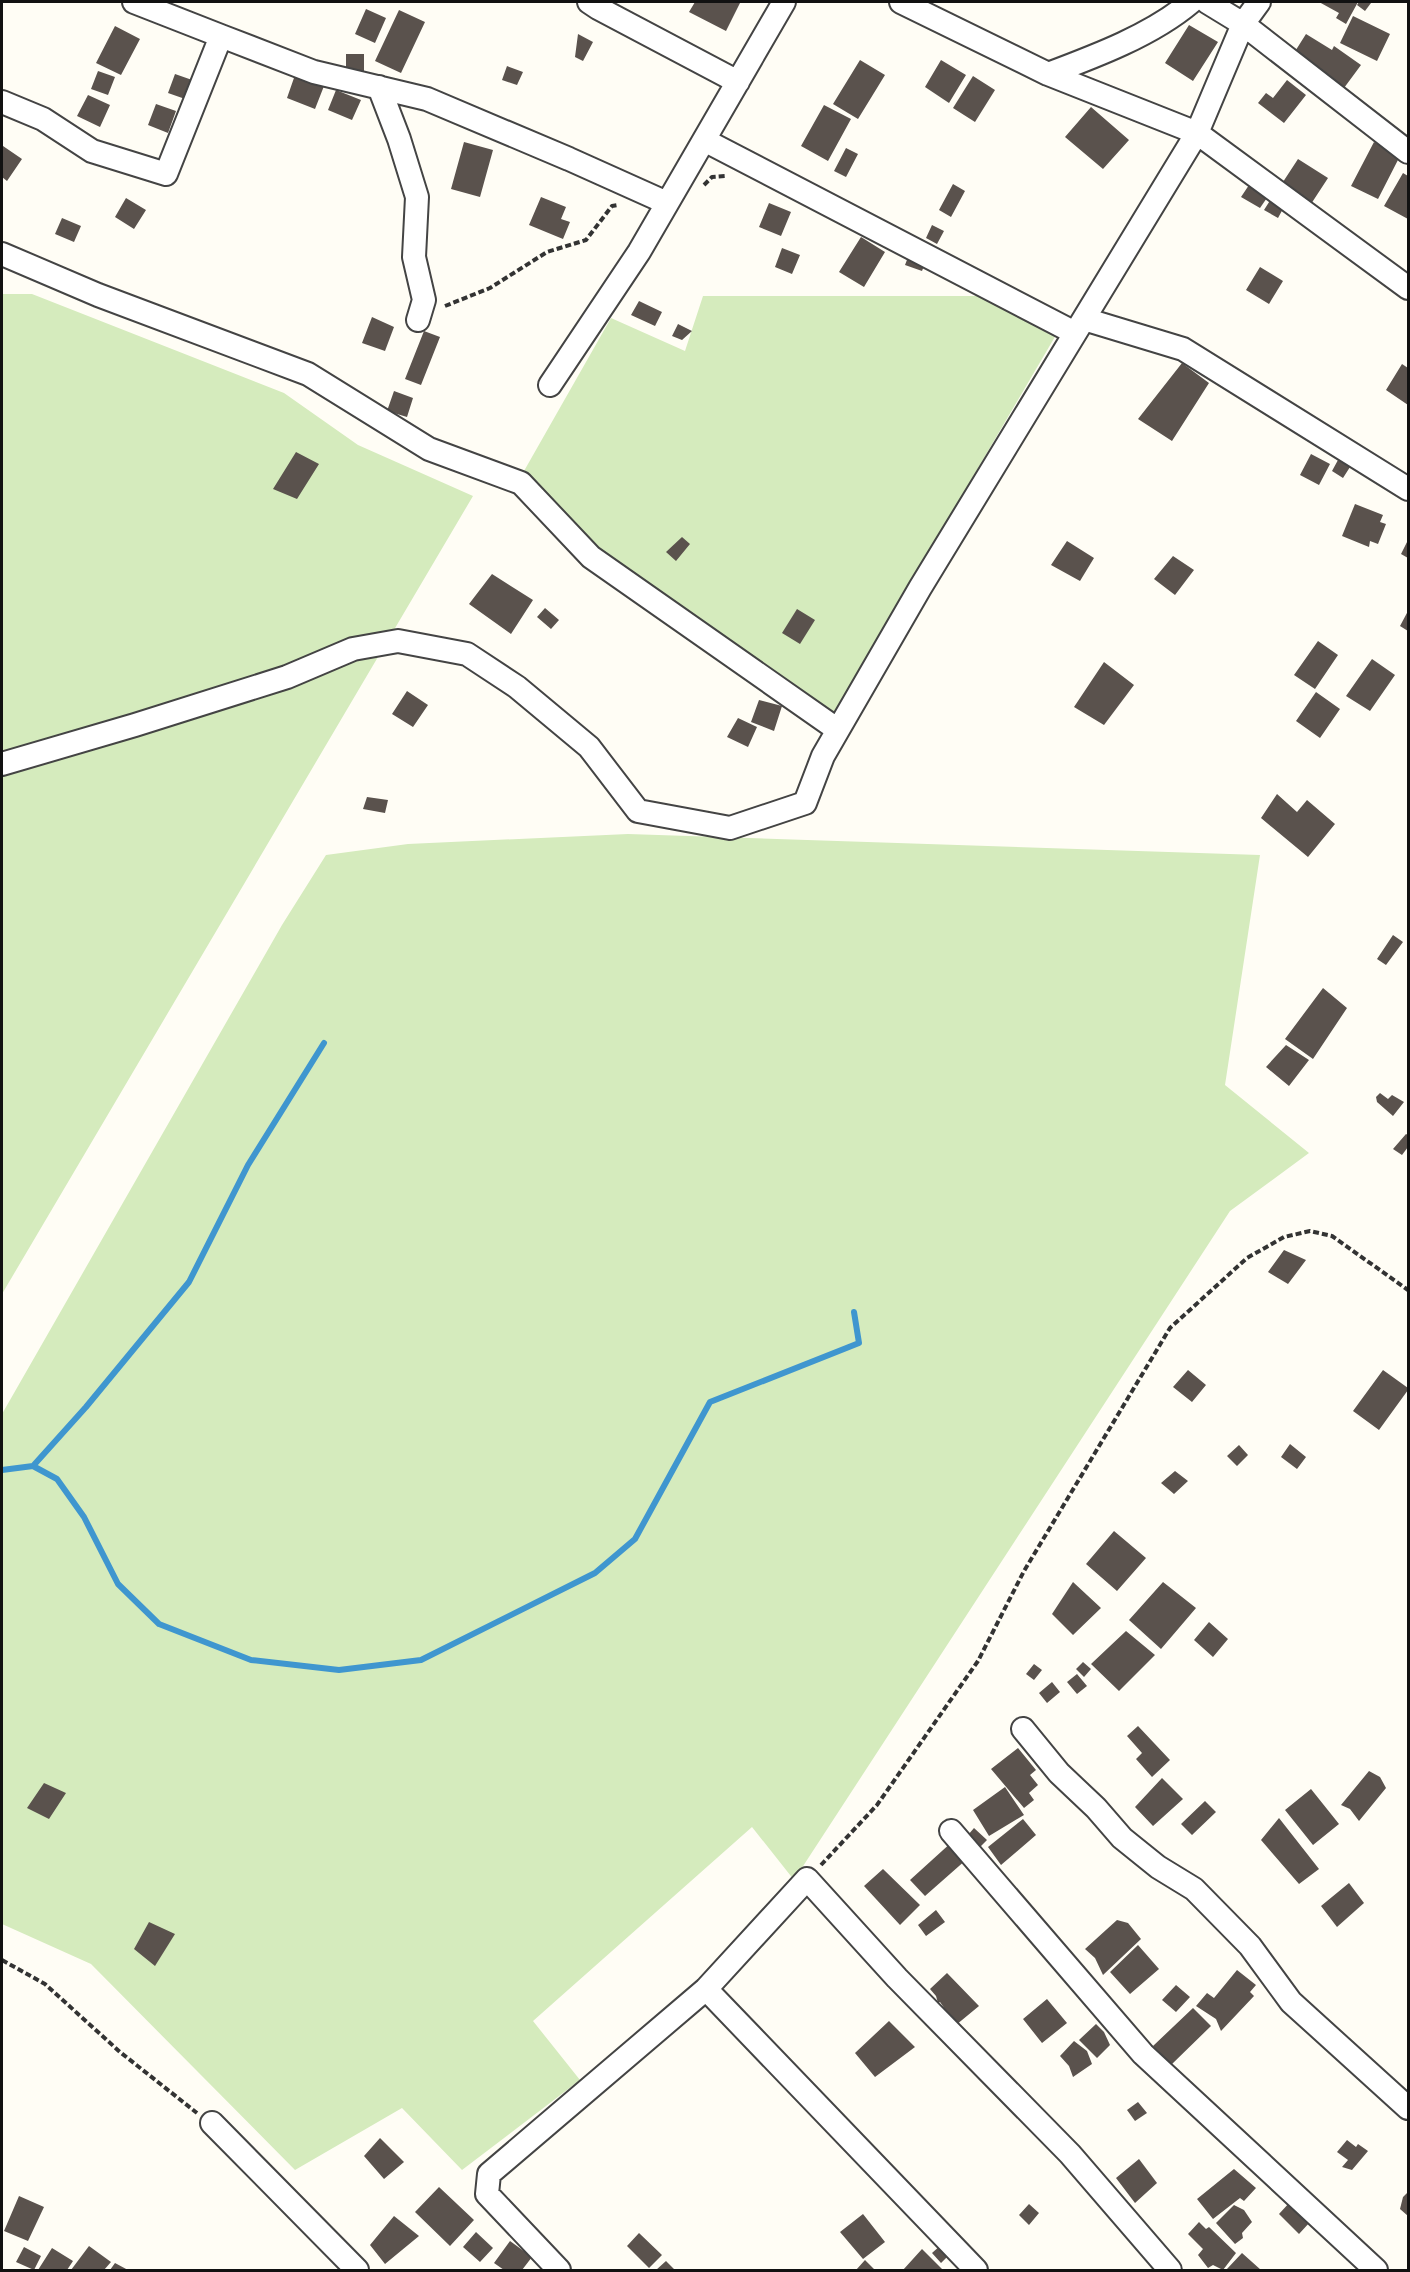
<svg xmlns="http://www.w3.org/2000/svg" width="1410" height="2272" font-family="'Noto Serif',serif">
<rect width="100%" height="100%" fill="#fffdf5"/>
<!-- green -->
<path fill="#d5ebbd" d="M2,294H32L284,393L358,445L473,496L2,1294Z
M703,296H985L1056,335L834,714L598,550L524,471L611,318L685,351Z
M628,834L1260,855L1225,1085L1309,1153L1230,1211L794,1880L752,1827L533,2021L580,2080L462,2170L402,2108L295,2170L91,1964L2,1924V1414L282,925L326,855L408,844Z"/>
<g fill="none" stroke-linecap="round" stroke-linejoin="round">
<!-- stream -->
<path stroke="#3f96cf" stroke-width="6" d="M33,1466L86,1407L189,1282L248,1165L324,1043
M2,1470L33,1466L57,1479L84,1517L118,1584L159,1624L251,1660L339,1670L421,1660L595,1573L635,1539L710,1402L859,1343L854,1312"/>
</g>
<!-- building -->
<path fill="#5a524d" d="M695,2H737L740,3L726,31L689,12Z
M1319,2H1358L1346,24L1336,18L1339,13Z
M1359,2H1369L1371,3L1365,11L1357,5Z
M366,9L386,18L375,43L355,34Z
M399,10L425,22L401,73L375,61Z
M1353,16L1390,34L1377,61L1340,43Z
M1189,25L1218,42L1193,81L1165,63Z
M115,26L140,39L121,75L96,63Z
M578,34L593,42L583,61L575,57Z
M1306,34L1332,50L1334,46L1361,65L1344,88L1318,68L1294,53Z
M346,54H364V72H346Z
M860,60L885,75L858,119L833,104Z
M941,60L966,75L949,103L925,87Z
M507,66L523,72L517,85L502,80Z
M98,71L115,77L108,95L91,89Z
M175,74L195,81L188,100L168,93Z
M295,75L324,86L315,109L287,98Z
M973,76L995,90L975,122L953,108Z
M1287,80L1306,95L1284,123L1258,103L1266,93L1273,98Z
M336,90L361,100L352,120L328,110Z
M88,95L110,105L100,127L77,116Z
M156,104L176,111L168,133L148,125Z
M824,105L851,119L828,161L801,146Z
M1091,107L1129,140L1103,169L1065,137Z
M464,142L493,150L480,197L451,189Z
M1374,142L1400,156L1378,199L1351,186Z
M3,146L22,159L7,181L2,177Z
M846,148L858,154L846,177L834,171Z
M1298,159L1328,178L1311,204L1281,185Z
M1403,173L1408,176V219L1384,206Z
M1253,179L1271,192L1260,208L1241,197Z
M953,184L965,191L951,217L939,210Z
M541,197L566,207L561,219L570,222L563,239L529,225Z
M126,198L146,210L134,229L115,217Z
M1271,199L1284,207L1278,218L1264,210Z
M769,203L791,212L781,236L759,227Z
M62,218L81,226L74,242L55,234Z
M932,225L944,231L937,244L926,238Z
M861,237L885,252L864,287L839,272Z
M782,248L800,255L792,274L775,267Z
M910,252L927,258L922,271L905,265Z
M1260,267L1283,281L1269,304L1246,290Z
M639,301L662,312L655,326L631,315Z
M372,317L394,327L385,351L362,343Z
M678,324L692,331L682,340L672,336Z
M424,331L440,337L421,385L405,379Z
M1182,363L1209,383L1172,441L1138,419Z
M1402,364L1408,368V405L1386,390Z
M394,391L413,398L407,417L387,411Z
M296,452L319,464L297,499L273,489Z
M1311,454L1330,464L1319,485L1300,475Z
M1338,460L1350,467L1343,478L1332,471Z
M1355,504L1383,515L1380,522L1386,524L1378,544L1370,541L1369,547L1342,536Z
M682,537L690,544L676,561L666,552Z
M1408,540V558L1401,554Z
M1067,541L1094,558L1080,581L1051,565Z
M1173,556L1194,570L1175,595L1154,579Z
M492,574L533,600L511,634L469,604Z
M545,608L559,620L551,629L537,617Z
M797,609L815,620L800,644L782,633Z
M1408,611V631L1400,626Z
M1318,641L1338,655L1315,689L1294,675Z
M1372,659L1395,675L1370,711L1346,696Z
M1104,662L1134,685L1104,725L1074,707Z
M407,691L428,705L413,727L392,714Z
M1316,692L1340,709L1320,738L1296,721Z
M759,700L782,706L774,731L751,722Z
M738,718L757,727L748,747L727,737Z
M1277,794L1297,812L1307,800L1335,824L1308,857L1261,818Z
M367,797L388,800L385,813L363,809Z
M1393,935L1403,942L1386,965L1377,959Z
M1323,988L1347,1008L1313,1059L1285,1039Z
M1286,1045L1309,1060L1289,1086L1266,1067Z
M1380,1093L1388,1099L1392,1095L1404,1102L1393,1116L1377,1102L1376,1097Z
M1406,1134L1408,1135V1147L1402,1155L1393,1149Z
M1284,1250L1306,1260L1288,1284L1268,1272Z
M1188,1370L1206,1385L1192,1402L1173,1387Z
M1383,1370L1408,1388V1390L1379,1430L1353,1411Z
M1290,1444L1306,1457L1297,1469L1281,1457Z
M1239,1445L1248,1455L1237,1466L1227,1456Z
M1175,1471L1188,1481L1174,1494L1161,1483Z
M1114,1531L1146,1558L1117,1591L1086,1564Z
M1073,1582L1101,1608L1073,1635L1052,1614Z
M1163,1582L1196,1608L1161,1649L1129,1620Z
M1209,1622L1228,1639L1213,1657L1194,1640Z
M1126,1631L1155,1655L1119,1691L1091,1664Z
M1083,1662L1091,1669L1084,1677L1076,1669Z
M1034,1664L1042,1670L1034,1680L1026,1674Z
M1077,1674L1087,1686L1077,1694L1067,1682Z
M1052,1682L1060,1692L1047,1703L1039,1693Z
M1138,1726L1170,1760L1152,1777L1136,1759L1142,1753L1127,1736Z
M1018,1748L1036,1770L1030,1775L1038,1785L1029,1793L1034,1800L1024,1808L991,1769Z
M1369,1771L1380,1777L1386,1788L1359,1821L1350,1809L1341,1805Z
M1162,1778L1183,1799L1153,1826L1135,1807Z
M44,1783L66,1793L49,1819L27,1808Z
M1005,1787L1024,1815L989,1836L973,1810Z
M1311,1789L1339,1824L1313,1845L1285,1810Z
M1205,1801L1216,1812L1192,1835L1181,1824Z
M1279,1818L1319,1869L1299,1884L1261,1840Z
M1023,1819L1036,1835L1001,1865L988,1847Z
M974,1828L987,1840L980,1847L968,1835Z
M953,1841L967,1859L925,1896L910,1880Z
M883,1869L920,1905L900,1925L864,1886Z
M1349,1883L1364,1903L1337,1927L1321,1906Z
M936,1910L945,1922L926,1936L918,1925Z
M1117,1920L1128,1923L1141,1939L1103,1975L1095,1958L1085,1949Z
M149,1922L175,1934L155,1966L134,1949Z
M1138,1945L1159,1969L1130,1994L1110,1972Z
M1237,1970L1256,1985L1250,1992L1254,1996L1221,2031L1216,2019L1196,2006L1207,1993L1214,1998Z
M947,1973L979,2006L956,2025L940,2002L938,2003L936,1996L930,1989Z
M1176,1985L1190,1997L1176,2012L1162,2000Z
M1047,1999L1067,2023L1042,2043L1023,2019Z
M1193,2008L1211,2026L1171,2065L1153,2046Z
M889,2021L915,2047L875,2077L855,2053Z
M1096,2024L1104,2032L1110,2045L1097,2058L1079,2040Z
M1074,2041L1087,2051L1092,2064L1073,2077L1069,2066L1060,2056Z
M1138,2102L1147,2113L1135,2121L1127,2110Z
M380,2138L404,2162L384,2179L364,2156Z
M1347,2140L1356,2147L1358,2144L1368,2151L1352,2170L1342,2167L1348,2160L1337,2152Z
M1139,2159L1157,2183L1135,2203L1116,2178Z
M1234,2169L1256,2188L1244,2201L1240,2198L1213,2219L1197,2199Z
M439,2187L474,2220L450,2246L415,2212Z
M1408,2192V2216L1400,2209L1403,2197Z
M19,2196L44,2207L28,2241L4,2231Z
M1290,2202L1310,2222L1299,2234L1279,2214Z
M1029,2204L1039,2213L1029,2225L1019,2215Z
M1234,2205L1244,2210L1252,2222L1242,2233L1243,2238L1235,2244L1216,2223Z
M863,2214L885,2242L863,2259L840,2232Z
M394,2216L419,2236L385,2264L370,2245Z
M1199,2222L1206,2229L1209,2227L1236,2253L1223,2270L1213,2265L1208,2268L1198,2255L1203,2249L1188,2234Z
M476,2232L493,2248L480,2262L463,2247Z
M639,2233L662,2255L649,2268L627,2246Z
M510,2241L532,2257L522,2270H504L494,2263Z
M941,2245L950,2254L941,2263L932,2253Z
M89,2246L111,2262L104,2270H71Z
M24,2247L41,2256L34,2270L16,2262Z
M52,2248L73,2261L67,2270H38Z
M922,2249L943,2270H903Z
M1242,2253L1261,2270H1226Z
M865,2260L875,2270H856Z
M666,2261L675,2270H656Z
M115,2263L128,2270H110Z"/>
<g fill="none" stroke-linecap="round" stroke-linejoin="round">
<!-- minor casing -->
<g stroke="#444" stroke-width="26">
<path id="minor" d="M134,2L221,36
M589,2L598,8L738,82
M901,2L1048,74L1197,133L1408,288
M1207,2L1243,24L1408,152
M1048,74C1096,56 1152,35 1191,2
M379,87L399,139L417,197L414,257L424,300L418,320
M2,102L43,119L92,151L166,174L221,36L314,72L427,99L569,159L667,203
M704,140L1075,333
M2,254L98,295L308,374L429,449L521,483L591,557L838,730
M1084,319L1183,349L1408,489
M550,385L639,252L784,2
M2,764L135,725L287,677L353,649L398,641L467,654L517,687L589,747L638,811L730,828L805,803L823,756L920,588L1197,133L1243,24L1259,2
M1023,1729L1059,1773L1096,1808L1122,1838L1158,1867L1194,1889L1250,1946L1291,2002L1408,2108
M951,1831L1143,2054L1376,2270
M706,1989L976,2270
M212,2123L357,2270
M559,2270L487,2194L489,2174L706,1989L807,1879L897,1978L1070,2154L1170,2270"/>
</g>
<!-- path -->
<path stroke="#333" stroke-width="4" stroke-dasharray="6 3" stroke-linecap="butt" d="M704,185L712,177L726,176
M445,306L490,288L547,252L586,240L612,206L618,205
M821,1865L877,1805L978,1661L1024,1571L1170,1328L1247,1258L1284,1237L1310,1231L1332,1236L1408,1290
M2,1960L45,1984L120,2052L197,2113"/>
<!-- minor -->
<use href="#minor" stroke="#fff" stroke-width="22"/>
</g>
<!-- border -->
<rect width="1410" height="2272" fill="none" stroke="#111111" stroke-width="6"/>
</svg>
